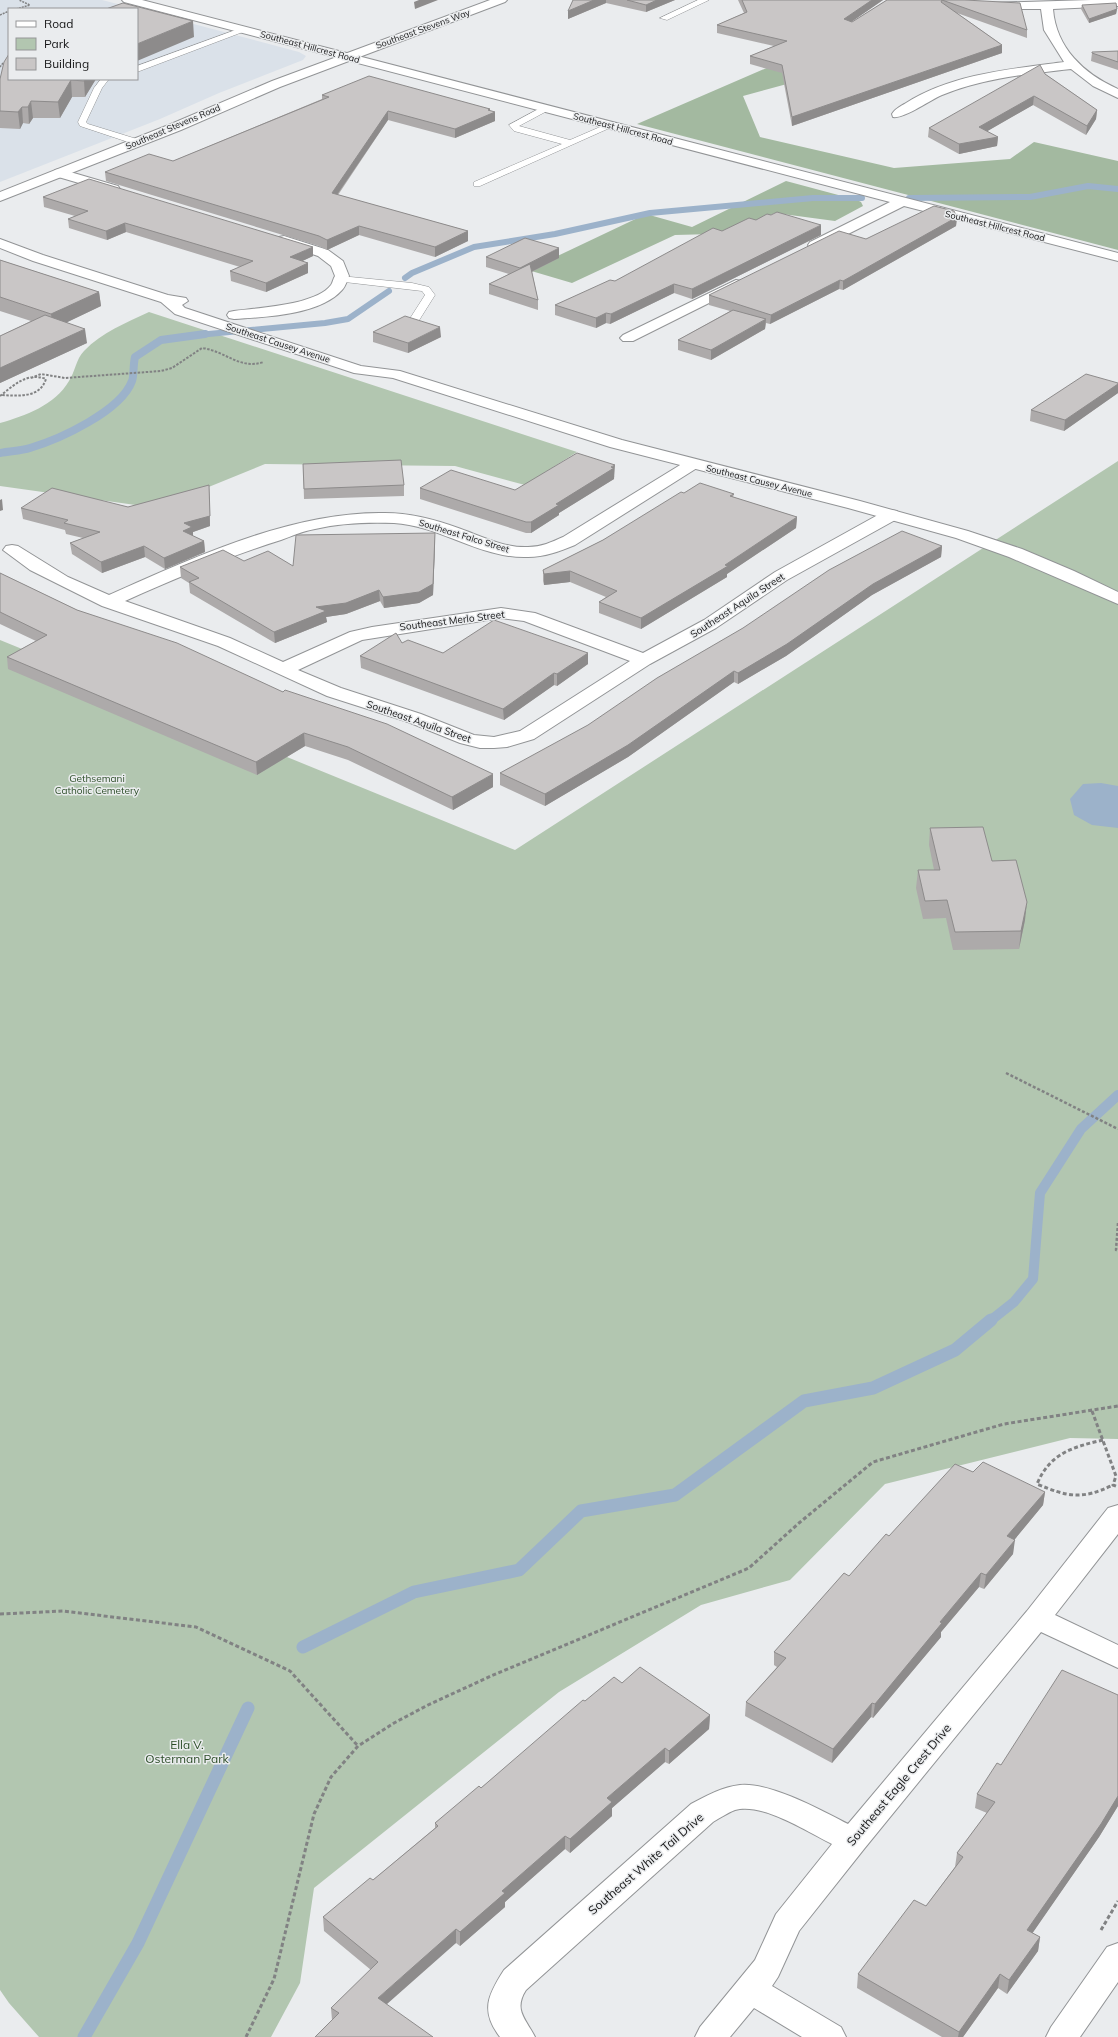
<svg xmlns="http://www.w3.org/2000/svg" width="1118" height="2037" font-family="Mulish,sans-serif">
<rect width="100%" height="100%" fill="#eaecee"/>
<!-- built -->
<path fill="#dae1e9" d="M0,0H102L137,9H9V79H137V9L299,52L306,56L303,60L219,93L160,119L0,182Z"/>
<!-- green -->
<path fill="#b2c6b0" d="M149,312L577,452L525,485L455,466L265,464L157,508L0,486V423C25,416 55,405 69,381C75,372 76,359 84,351C102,332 126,323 149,312Z
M1118,461V1439L1070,1438L885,1484L790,1580L701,1605L559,1692L314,1888L300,1983L271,2037H39L9,2003L0,1990V640L515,850Z"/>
<!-- forest -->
<path fill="#a3b9a0" d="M792,57L798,81L743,96L760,137L894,168L1010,159L1034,142L1118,161V250L637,124Z
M786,181L857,200L861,202L863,206L835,221L775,213L748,225L713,234L675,235L572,283L528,270L646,214L692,227Z"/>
<!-- water -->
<path fill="#9cb2ca" d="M1101,783L1118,786V828L1092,825L1074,815L1070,799L1083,784Z"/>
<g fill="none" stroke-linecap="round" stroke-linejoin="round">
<!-- stream-far3 -->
<path stroke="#9cb2ca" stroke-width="6" d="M909,198L1030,197L1088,186L1118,189
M405,278L412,273L474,247L555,234L650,213L813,198H862
M198,335L325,323L348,319L389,291"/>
<!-- stream-far2 -->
<path stroke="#9cb2ca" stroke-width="8" d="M0,453C10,451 21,451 30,448C60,439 121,411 132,381C134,377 133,365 135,357L161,340L205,334"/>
<!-- stream-far1 -->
<path stroke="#9cb2ca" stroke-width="10" d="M990,1321L1014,1302L1033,1279L1040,1193L1081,1129L1118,1095"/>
<!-- stream -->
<path stroke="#9cb2ca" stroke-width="13" d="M303,1647L414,1592L519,1570L581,1511L675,1495L804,1401L873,1388L955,1350L991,1320
M84,2037L138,1943L248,1708"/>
<!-- service casing -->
<g stroke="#929496" stroke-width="1">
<path id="service" d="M698,0H709L667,20L660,18Z
M241,28L248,30L137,72V66Z
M101,79H109L102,88L86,122L88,124L140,140V144H134L80,126L78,122L94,88Z
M544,106L547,107V111L519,126L570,140L607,124L610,123L614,126L480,186H474V182L562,144L514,131L509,125Z
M340,276L412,283L429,287L435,295L418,322L414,323L409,320L425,295L422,291L336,281L335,279Z"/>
</g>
<!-- minor casing -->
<g stroke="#929496" stroke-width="2">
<path id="minor" d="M122,0H142L1118,253V261L904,206L820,248H810L808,245L810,242L890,202L124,2Z
M1091,0H1118V6L1053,9C1056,48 1084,74 1118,89V98L1093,86L1071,69C1028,74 983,78 942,95C930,100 904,119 893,117L892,114C895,109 901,106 906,103C952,74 1011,69 1064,62L1044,30L1041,9H991L985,5L987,3Z
M60,169L118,186L120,189L118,192L113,193L55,176L53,173L55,170Z
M284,236L328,250L343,261L349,276C347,280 346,286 342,290C320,315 265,317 234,319L229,318L227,315L229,312L234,311C258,308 316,305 331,285C333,282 333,279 335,276L331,266L318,256L279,243L277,240L279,237Z
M736,280L741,281L743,284L741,287L633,341H623L620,338L623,335Z
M691,460L697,462L699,465L697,468L575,545C560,551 545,557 528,557C481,559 441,526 394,523C368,522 340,523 315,529C303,531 292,536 281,540C227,557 176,578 125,601L230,638L283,662L350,632L372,627L501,608L535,613L643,653L704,620L775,572L885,511L891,510L897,511L899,515L897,519L787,580L716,628L650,664L534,739L507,747L494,748H480L460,743L408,722L327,696L218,646L102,606L30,570L3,550L6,546L12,545L18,546L68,577L109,595C193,558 292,511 385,513C412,513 437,520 461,529C483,537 505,548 528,547C541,547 552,542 563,537L685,462ZM501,618L524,621L630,661L520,731L494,737L474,735L421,714L341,688L298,670L362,640Z
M1118,1505V1534L1055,1615L1118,1645V1668L1041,1632L864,1849L799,1931L778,1977L772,1986L841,2027L846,2037H802L754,2008L730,2037H695L700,2027L755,1960L776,1914L832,1844C808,1832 762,1802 735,1810C727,1813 720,1818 713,1822L526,1990C513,2010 526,2019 535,2037H500C480,2011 488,1995 504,1970L691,1804C706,1796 722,1787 740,1785C770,1782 821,1810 848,1824L1027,1611L1108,1508Z
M1118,1943V1982L1080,2037H1046L1051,2027L1107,1947Z"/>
</g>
<!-- tertiary casing -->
<g stroke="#929496" stroke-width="2">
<path id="tertiary" d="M490,0H507L505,2L280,87L181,130L0,201V192L171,124L272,81Z
M0,239L43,255L168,295L186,298L188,301L182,305L185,308L361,366L400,371L622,440L860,501L968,531L1022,549L1074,571L1118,592V604L1009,557L956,538L848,508L610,447L393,378L354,373L175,314L161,302L33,261L0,248Z"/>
</g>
<!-- path-far3 -->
<path stroke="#818283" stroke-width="1.5" stroke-dasharray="2 1" stroke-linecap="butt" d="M16,9L30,5L19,0
M0,15L9,11
M0,67L3,63"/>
<!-- path-far2 -->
<path stroke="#818283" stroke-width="2" stroke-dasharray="2.5 1.5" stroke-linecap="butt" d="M31,378L41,374L65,378L161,371L172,368L202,348C226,351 239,370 264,362
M0,396C14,385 27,372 46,379C40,398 19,396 2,395"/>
<!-- path-far1 -->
<path stroke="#818283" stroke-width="2.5" stroke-dasharray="3 2" stroke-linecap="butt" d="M1006,1073L1118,1129
M1118,1223L1116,1250L1118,1251"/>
<!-- path -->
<path stroke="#818283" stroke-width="3" stroke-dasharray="4 2.5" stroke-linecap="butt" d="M1092,1411L1116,1476L1113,1485L1118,1487
M1103,1440C1073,1447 1050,1453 1037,1484C1068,1497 1082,1500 1113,1485
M0,1614L63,1611L196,1627L290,1671L358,1746
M1101,1930L1118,1901
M246,2037L274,1979L314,1814L331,1777L358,1746L394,1723L428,1705L491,1676L749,1568L799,1523L873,1462L1004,1424L1118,1406"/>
<!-- service -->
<use href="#service" fill="#fff" fill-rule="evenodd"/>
<!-- minor -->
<use href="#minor" fill="#fff" fill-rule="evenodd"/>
<!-- tertiary -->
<use href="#tertiary" fill="#fff" fill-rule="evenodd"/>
</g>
<!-- wall -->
<path fill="#adaaaa" d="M573,0H675L646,12L606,3L568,19Z
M738,0H883L851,22H852L887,0H965L1027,30V38L957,13L1002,45V53L792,126L782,73L750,64V56L774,46L717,33V25L744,13Z
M1082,5L1117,9L1116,14L1089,23L1081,9Z
M1118,51V70L1091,61L1092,53Z
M1045,74L1097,110L1096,119L1086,135L1033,105L987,131L998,137L997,146L959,154L928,137L929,128Z
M0,79H96L85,97H72L60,118H33L29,124L23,123L20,129L0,128Z
M322,95L490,109V111L495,121L455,138L388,120L338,195L468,231V241L435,257L359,235L327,250L319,246L106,181L105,172L173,161L322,99Z
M43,197L313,256L302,261L308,263V273L266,292L231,281L230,271L240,267L126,232L107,240L69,228L68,219L75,216L44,207Z
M957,217L956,226L843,290L839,289L770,324L766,323L765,329L711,360L678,350V340L730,311L709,305V295L866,239Z
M756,220L821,235L692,299L674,293L610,324L606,323L596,328L555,315V305L615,281L722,231Z
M486,257L559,258L532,272L538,300V310L489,294V284L509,274L486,267Z
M0,260L99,292L101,306L67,322L87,343L0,383V336L31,321L0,311Z
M373,332L441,337L408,353L373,342Z
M1118,383V393L1064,431L1030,421L1031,410Z
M303,464L404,485V496L304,499Z
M614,476V479L559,513V515L531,533H526L420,499V488L515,490L615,476Z
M209,485L210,526L193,532V536L204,541L205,552L165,569L145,557L102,573L72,554L70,543L83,538L66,534L65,530L23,519L21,508L128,507Z
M684,493L734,494L733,497L797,517L796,528L727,574V577L641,629L599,613V602L606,597L570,582L544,585L543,581V570L603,540Z
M435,533V544L433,595L419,603L384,608L380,601L346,614L326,617L327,622L275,643L190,593L189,583L181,578L180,567L244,561L293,566Z
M942,546L941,557L872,595L786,656L738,684L734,682L628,757L545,806L500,785V773Z
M0,573L77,610L283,692L493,787L453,810L348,760L305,746L257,775L8,669L7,657L36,641L0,624Z
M402,643L443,653H588V664L557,686L554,685L504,720L361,668L360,656Z
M930,828L992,861L1025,920L1019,949L953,950L946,918L923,919L916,888L918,870H934L929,845Z
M973,1472L1045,1492L1043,1505L1014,1540L1013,1554L984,1589L979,1587L941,1632V1637L873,1718L871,1717L832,1763L745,1716L746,1702L777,1667L774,1665V1652L849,1576Z
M622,1683L710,1715L709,1729L669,1764L665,1762L612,1808V1816L570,1853L565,1849L505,1902V1907L460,1946L456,1943L332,2020L331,2008L371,1970L324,1931L323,1917L373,1880L435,1828V1823L481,1788L585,1701Z
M1118,1695V1806L1099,1837L1032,1933L1040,1937L1038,1951L1007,1994L998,1988L963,2037H942L857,1988L858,1974L926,1906L955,1867L957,1853L987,1813L975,1808L977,1794L1001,1765Z"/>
<!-- shaded-wall -->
<path fill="#8d8b8b" d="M419,0H438L415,9L414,2Z
M594,0H606V3L568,19V11Z
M657,0H675L646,12V5Z
M872,0H883L844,27V19Z
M1117,9L1116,14L1089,23V19Z
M193,21L194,37L137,61V44Z
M1002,45V53L792,126V117Z
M85,79H96L85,97L84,81Z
M71,80L72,97L60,118L58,102Z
M1034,96L1033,105L979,136V127Z
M31,101L33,118L29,124L28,107Z
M22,107L23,123L20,129L18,112Z
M490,109V114L495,112V121L455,138V129Z
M1097,110L1096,119L1086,135L1087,126Z
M388,111V120L332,202V193Z
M998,137L997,146L959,154V144Z
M957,217L956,226L843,290V281Z
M125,223L126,232L107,240L106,231Z
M821,225V235L692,299V289Z
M359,226V235L327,250V240Z
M468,231V241L435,257V247Z
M313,247V256L290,267V257Z
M559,248V258L521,277L520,268Z
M308,263V273L266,292V283Z
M840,280L839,289L770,324L771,315Z
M674,284V293L610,324L611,314Z
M99,292L101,306L53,329L51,314Z
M606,313V323L596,328V318Z
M766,319L765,329L711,360V350Z
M440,327L441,337L408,353V343Z
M85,329L87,343L0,383V368Z
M1118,384V393L1064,431L1065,420Z
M615,465L614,479L559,513V515L531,533V522L556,504Z
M209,485L210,526L193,532V538L183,531L184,523Z
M2,499L3,510L0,511V500Z
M797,517L796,528L727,574V577L641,629V618L725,565Z
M435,533V544L433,595L419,603L384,608L383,597Z
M204,541L205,552L165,569L164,558Z
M144,546L145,557L102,573L101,562Z
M942,546L941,557L872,595L786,656L738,684V673L873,584Z
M570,571V582L544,585V574Z
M379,590L380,601L346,614L326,617L327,622L275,643L274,632L316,607Z
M588,653V664L557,686V674Z
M734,671V682L628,757L545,806V794Z
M554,673V685L504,720L503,709Z
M304,733L305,746L257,775L256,762Z
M493,774V787L453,810L452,797Z
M1027,902L1025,920L1019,949L1021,931Z
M1045,1492L1043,1505L1006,1550L1007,1536Z
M1015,1540L1013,1554L984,1589L986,1575Z
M981,1573L979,1587L941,1632V1637L873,1718L875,1704L940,1622Z
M872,1703L871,1717L832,1763L833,1749Z
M710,1715L709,1729L669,1764V1751Z
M665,1748V1762L612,1808V1816L570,1853V1839L607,1798Z
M1118,1796V1806L1099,1837L1025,1944L1027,1930Z
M565,1836V1849L505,1902V1907L460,1946V1932L502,1891Z
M456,1929V1943L378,2012V1998Z
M1040,1937L1038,1951L1007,1994L1009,1980Z
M1000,1974L998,1988L963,2037H958L959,2032Z"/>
<!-- building -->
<path fill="#c9c6c6" stroke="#8d8b8b" d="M573,0H594L568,11Z
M627,0H657L646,5Z
M742,0H872L844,19L852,22L887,0H942L941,2L1002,45L792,117L782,65L750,56L787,41L717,25L747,12Z
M942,0H965L1020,3L1027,30Z
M123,3L193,21L137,44V9H106Z
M1116,3L1117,9L1089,19L1082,5Z
M1118,51V62L1092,53V52Z
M9,54V79H85L84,81L71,80L58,102L31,101L28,107H22L18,112L0,111V79L4,62Z
M1040,65L1045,74L1097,110L1087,126L1034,96L979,127L998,137L959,144L929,128Z
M369,76L490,109L488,110L495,112L455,129L388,111L332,193L468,231L435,247L359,226L327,240L319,236L105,172L149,154L173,161L329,97L322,95Z
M89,179L313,247L290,257L308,263L266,283L230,271L253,261L125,223L106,231L68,219L88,211L43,197Z
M934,206L954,211L957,217L843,281L840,280L771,315L709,295L839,231L866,239Z
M777,212L821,225L692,289L674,284L611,314L606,313L596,318L555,305L610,280L615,281L713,228L722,231L749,218L756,220L767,214L771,215Z
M525,238L559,248L520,268L486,257Z
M0,260L99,292L51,314L0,297Z
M530,264L538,300L489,284Z
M733,310L766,319L711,350L678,340Z
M45,315L85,329L0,368V336Z
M405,316L440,327L408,343L373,332Z
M1086,374L1118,383V384L1065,420L1031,410Z
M577,453L615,465L611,467L614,468L556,504L559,505L531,522H526L420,488L451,470L515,490Z
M401,460L404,485L304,489L303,464Z
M700,483L734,494L730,496L797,517L725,565L728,566L641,618L599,602L617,591L570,571L544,574L543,570L603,540L681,492L684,493Z
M209,485L210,516L184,523L192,527L183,531L204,541L164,558L144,546L101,562L70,543L100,532L64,523L68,520L21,508L52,488L128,507Z
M902,531L942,546L873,584L787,644L738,673L734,671L628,745L545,794L500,773L588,725L657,678L743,628L829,570Z
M435,533L433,584L419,592L383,597L379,590L346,603L316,607L326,611L274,632L189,582L199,578L180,567L223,550L244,561L268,551L293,566L296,535Z
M0,573L77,610L177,643L283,692L285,690L387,724L493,774L452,797L348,747L304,733L256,762L7,657L47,635L0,612Z
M494,620L588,653L557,674L554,673L503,709L360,656L396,633L402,643L408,640L443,653Z
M983,827L992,861L1016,860L1027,902L1021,931L955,932L947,900L925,901L918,870H940L930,828Z
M983,1462L1045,1492L1007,1536L1015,1540L986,1575L981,1573L940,1622L942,1623L875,1704L872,1703L833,1749L746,1702L786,1658L774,1652L844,1573L849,1576L886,1534L889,1536L955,1464L973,1472Z
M640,1667L710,1715L669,1751L665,1748L607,1798L612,1802L570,1839L565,1836L502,1891L505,1893L460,1932L456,1929L378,1998L433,2037H315L339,2013L331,2008L378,1962L323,1917L370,1878L373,1880L438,1826L435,1823L479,1786L481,1788L583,1700L585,1701L614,1677L622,1683Z
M1062,1670L1118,1695V1796L1101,1824L1027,1930L1040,1937L1009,1980L1000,1974L959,2032L858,1974L914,1900L926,1906L963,1857L957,1853L995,1802L977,1794L997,1763L1001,1765Z"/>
<g text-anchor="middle" stroke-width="3" stroke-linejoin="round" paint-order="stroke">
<!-- far-street labels -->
<g font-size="9" fill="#151516" stroke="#eaecee">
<text transform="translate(423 29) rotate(-20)" y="3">Southeast Stevens Way</text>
<text transform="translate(310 47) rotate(15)" y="3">Southeast Hillcrest Road</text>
<text transform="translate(173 127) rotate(-23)" y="3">Southeast Stevens Road</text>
<text transform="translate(623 129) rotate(15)" y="3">Southeast Hillcrest Road</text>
<text transform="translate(995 226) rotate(14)" y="3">Southeast Hillcrest Road</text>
<text transform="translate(278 343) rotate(18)" y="3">Southeast Causey Avenue</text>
<text transform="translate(759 481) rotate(14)" y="3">Southeast Causey Avenue</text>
<text transform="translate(464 536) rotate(17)" y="3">Southeast Falco Street</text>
</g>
<!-- street labels -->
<g font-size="10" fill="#151516" stroke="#eaecee">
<text transform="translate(737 605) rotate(-33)" y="4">Southeast Aquila Street</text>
<text transform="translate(452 620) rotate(-7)" y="4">Southeast Merlo Street</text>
<text transform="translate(419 721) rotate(19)" y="4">Southeast Aquila Street</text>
</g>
<!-- park labels -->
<g font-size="10" fill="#2c4d28" stroke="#eaecee">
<text x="97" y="782">Gethsemani<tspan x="97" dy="12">Catholic Cemetery</tspan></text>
</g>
<!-- near-park labels -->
<g font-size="12" fill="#2c4d28" stroke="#eaecee">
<text x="187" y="1749">Ella V.<tspan x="187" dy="14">Osterman Park</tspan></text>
</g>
<!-- near-street labels -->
<g font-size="12" fill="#151516" stroke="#eaecee">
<text transform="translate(899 1785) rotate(-50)" y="4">Southeast Eagle Crest Drive</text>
<text transform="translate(646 1864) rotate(-41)" y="4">Southeast White Tail Drive</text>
</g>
</g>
<!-- legend -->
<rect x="8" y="8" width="130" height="72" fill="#eaecee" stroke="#959698"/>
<rect x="16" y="21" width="20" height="6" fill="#ffffff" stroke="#959698"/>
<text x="44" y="28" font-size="12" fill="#151516">Road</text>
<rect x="16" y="38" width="20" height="12" fill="#b2c6b0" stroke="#959698"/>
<text x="44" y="48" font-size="12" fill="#151516">Park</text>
<rect x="16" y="58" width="20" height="12" fill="#c9c6c6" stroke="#959698"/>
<text x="44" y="68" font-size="12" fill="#151516">Building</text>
</svg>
